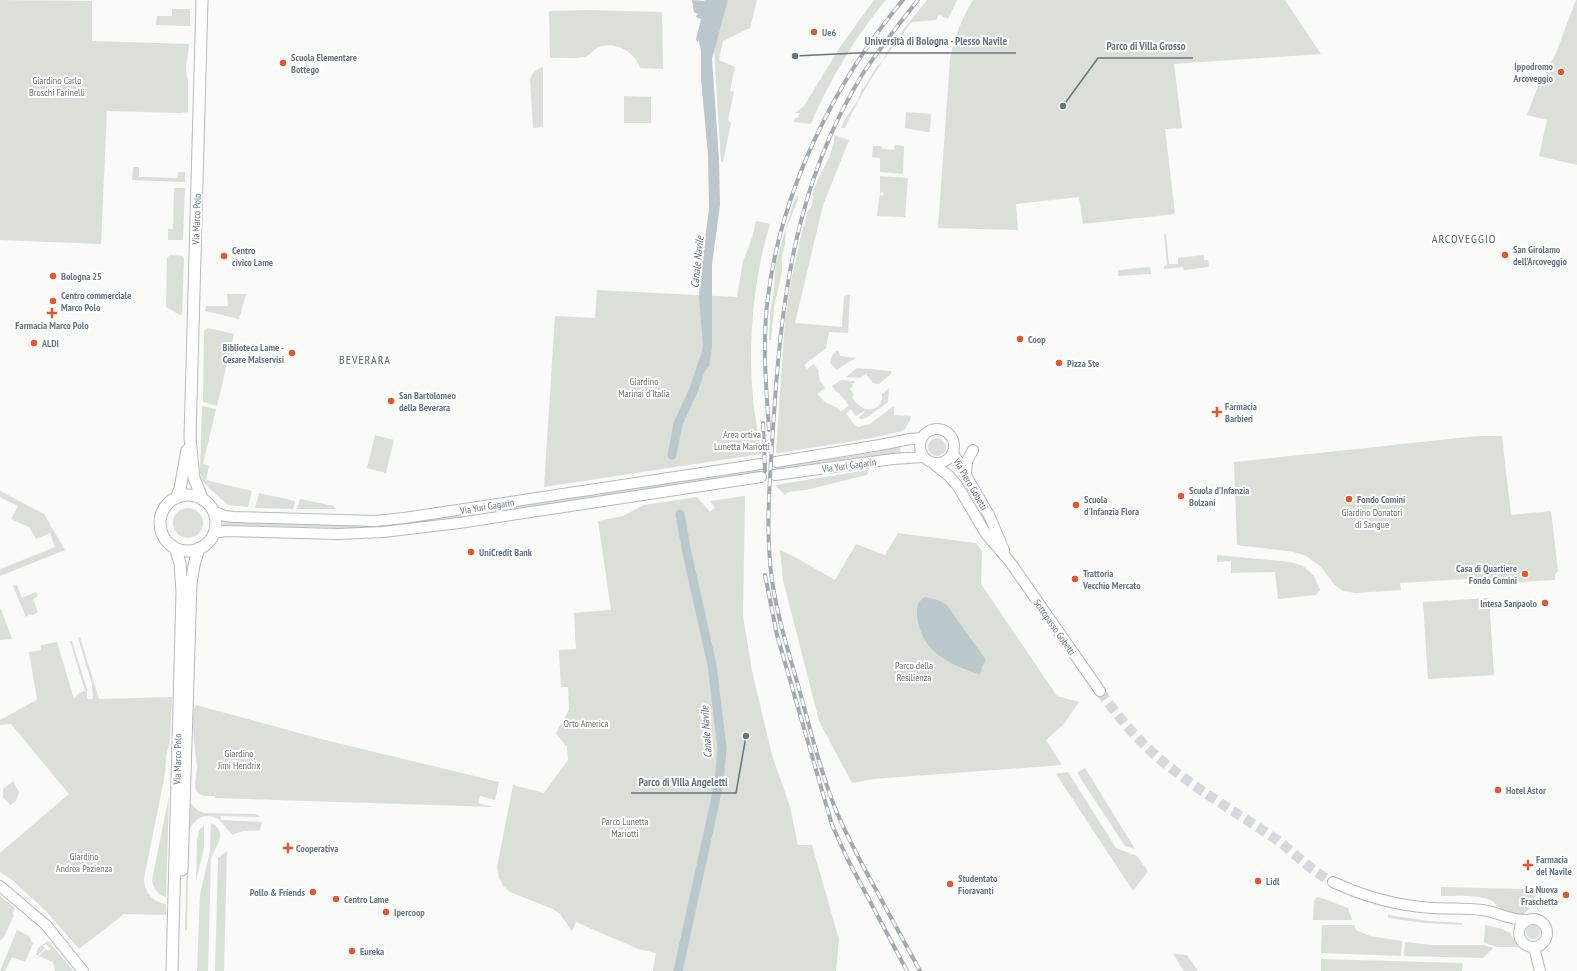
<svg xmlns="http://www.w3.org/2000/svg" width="1577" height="971" font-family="'PT Sans Narrow',sans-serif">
<rect width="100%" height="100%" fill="#fafaf8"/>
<!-- green -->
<path fill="#dadfd7" d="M0,0L92,1V41L189,44C189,55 183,68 188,79V112L180,113L107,111L101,244L0,240Z
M728,0H757L750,28L723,41L719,60L735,67L730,91L734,92L728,120L731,123L723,162H721L714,49Z
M874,0H886C857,34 828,83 811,124L794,122L795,118H798L799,113H795L804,106L840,47Z
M927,0H957L948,19L939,15L936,20L912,22C886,54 862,90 845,128H841L845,119L858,100L862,89L868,82L869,79L878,65L882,62L891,45Z
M973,0H1285L1321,54L1174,64L1182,128L1165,129L1175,214L1083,224L1079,197L1016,204L1018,230L938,228L950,59C954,38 962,18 973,0Z
M1576,0H1577V165L1539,156L1547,120L1527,115L1536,91L1556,53Z
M172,9H190V26L156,25L157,16H172Z
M587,10L662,12L663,69L640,68C634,51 615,40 597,48C593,50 589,56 584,57C577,59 558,57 550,58L549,11Z
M541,67L543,68V127L533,128L530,79L533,73Z
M624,96L651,97V123H624Z
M906,112L931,114L930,132H927L905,128Z
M834,135L849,140L823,205L795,323L842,327L844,296L850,295L848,333L829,332L826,348L804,365L807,369L814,364L819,371L818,373L820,381L825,388L817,394L826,403L836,407L841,412L849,405L838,392L837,393L832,386L841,380L854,381L855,382L852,384L853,386L850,389L854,395L852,397C861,415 884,413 882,394L889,388L888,402L866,418L862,419L858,418L865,412L864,411L856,416L851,409L846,413L853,423L858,427L870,424L894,406V415L911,416V418L905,429L899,432L867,439L778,453L776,452L785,319L792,277L803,227C807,222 805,218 807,213C807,212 810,209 811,208C813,203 812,198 813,193C817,176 836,152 834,135Z
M895,145L904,146L903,174L880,172V158L872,157L873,146H881L882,149L894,150Z
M133,167H139V177L178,178V172H185V182L132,180Z
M880,176L908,178L905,217L877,216L879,198L880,195L883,196L884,195L883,192L880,193Z
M174,188H185L183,240H168V229H173Z
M797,195L798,200L786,229L785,245L782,255V272L774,307L771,340H769L770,313L774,289L776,261L793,204Z
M756,221L770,224C753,280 748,341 753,399C755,418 759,436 761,454L544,487L555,316L595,318L597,290L737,297L743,261L752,238Z
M1166,233L1169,264H1178V258L1204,255V260H1208L1209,267L1184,270L1183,267L1164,269V266L1167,265L1164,235Z
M170,255L182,256L184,259L182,314L180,315L166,307L167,258Z
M1150,267L1151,274L1118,276V270Z
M227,294H246L239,319L205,311L206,306H228Z
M208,328L234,334L217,406L203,402V401L204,331Z
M836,351H838L840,356L856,358L836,370L830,362L832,356Z
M857,368L891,371V374L879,384L873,383L866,374L860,378L846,377Z
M203,406L216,409L203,464L209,466L206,480L252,491L248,507L228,505L210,489L202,480L200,472L202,407Z
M375,435L394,440L386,473L367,468Z
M1477,436H1502L1511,515L1551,511L1558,571L1555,574V580L1485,584L1484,578L1400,583L1401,590L1356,593L1343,591L1334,584L1320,566L1306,556L1294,552L1237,545L1234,462Z
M928 447a9 9 0 1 1 18 0a9 9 0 1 1-18 0Z
M900,447L901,453L775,470V467L864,454Z
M760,470V474L495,513L492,512L494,510Z
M868,470V474L866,475L811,489L789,492L785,495L775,485Z
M0,491L44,514L65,550L0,576V569L55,547L50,533L36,539L29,527L11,519L18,506L0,497Z
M259,493L295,501L293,509L255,508Z
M745,496L743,616L752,671L772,755L790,807L798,845H812L839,939L836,971H653L656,953L638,949L576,922L572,931L560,914L553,909L510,892L503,886L499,878L497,867L513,785L544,793L568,760L567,747L556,733L569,710L568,687H561L559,650L576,649L574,613L611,610L598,521L623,516L644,505L697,497L710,512L715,508L710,501Z
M300,499L334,506L335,509H297Z
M173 523a15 15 0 1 1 30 0a15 15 0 1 1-30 0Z
M464,515L467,516L464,518L373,529L223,525L224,522L375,525Z
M898,533L976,543L982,551L981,584L1057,696L1079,702L1064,724L1046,740L1062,765L873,779L852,783L819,721L783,580L780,550L793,556L835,580L856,544L885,555Z
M1217,555L1290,562L1303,566L1314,576L1320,590L1316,595L1278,599L1275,572L1231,573V561L1217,562Z
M17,585L22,598L36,592L38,596L33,599L38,612L33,615L29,614L26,617L13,586Z
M1489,598L1494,675L1428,679L1423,602Z
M0,609H1L12,639L0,640Z
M80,637L99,699L172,697L170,741L166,756L165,774L144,878C144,892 153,902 166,904V915L124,914L79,949L47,912L11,879L0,872V853L69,794L11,724L0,725V720L35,701L37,699L29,652L41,650V645L57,642L74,699L79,693L85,691L70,641H72L87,689V699H93L92,684L78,638Z
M196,705L321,739L499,782L495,800L480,796L478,803L493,807L215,798V796C209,796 201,797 197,792C193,786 197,774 197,767C196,754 189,714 196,705Z
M1085,768L1135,849L1125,846L1077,773Z
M1068,772L1116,848L1137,856L1148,871L1133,891L1056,774Z
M13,781L19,792L16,801L10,805L3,797V789Z
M169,796L166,897C158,895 153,888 152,880Z
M190,802L197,810L205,813L255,814L261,817L221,816V820L262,822L260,830C251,832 242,829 233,835C228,831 224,824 218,819C205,811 192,820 189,833L187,929L185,931L188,803Z
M211,823C230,833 214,847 211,859L208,971H197L200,895L210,851Z
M204,826V848L196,881L197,837H198L199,830Z
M227,851L224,971H215L218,861V858Z
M1441,887L1524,889L1537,892C1530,909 1523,925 1502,910C1498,907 1495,902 1490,900C1475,894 1457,896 1441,896Z
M0,896L15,908L12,914L14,915L4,937L0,941Z
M1317,897L1322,898L1348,908L1352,920H1313L1314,901Z
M1388,915L1429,921L1463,923L1461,925L1425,923L1388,918Z
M1526 932a7 7 0 1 1 14 0a7 7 0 1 1-14 0Z
M1322,925H1354L1356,930L1370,936L1402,941L1401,956L1321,953Z
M1485,925L1502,929L1510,933L1518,947H1498L1484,943Z
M17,930L29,936L33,944L25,962L12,957L5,971H0Z
M48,941L73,971H55L53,962L39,956L46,949L48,951L51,949L46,944L43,946L45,948L38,955H36L38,948Z
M1405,942L1432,945H1485L1493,948L1483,958L1404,956Z
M1173,954L1187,955L1198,971H1184Z
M1321,959L1463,963L1462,971H1321Z"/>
<!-- water -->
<path fill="#bbc7cb" d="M692,0L704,1L705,0H728L712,59L719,160L720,205L712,265V348L709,366L705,371L699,368L703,345L699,298L700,276L709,209L708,155L701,79V51L699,41L697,42L696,39L701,19L696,17L698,14L694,12Z
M924,597L938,600L946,604L986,660L982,667L980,675C952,664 926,656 918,623C917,615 916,609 919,602Z"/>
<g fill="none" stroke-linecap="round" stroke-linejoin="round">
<!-- canal -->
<path stroke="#bbc7cb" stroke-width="9" d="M672,455L678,424L694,389L704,359
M678,971L719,783L722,748L712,665L687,553L680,514"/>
<!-- secondary-tunnel -->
<path stroke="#d5d9db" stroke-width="10" stroke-dasharray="10 5" stroke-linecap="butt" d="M1100,691C1116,714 1134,736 1155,755C1193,788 1236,812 1277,840C1296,854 1312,872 1333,882"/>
<!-- secondary casing -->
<g stroke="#b3babf" stroke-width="12">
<path id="secondary" d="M920 446a17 17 0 1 1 34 0a17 17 0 1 1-34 0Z
M953,453L989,515L1004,550
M776,462L880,445L910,439L922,438
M933,463L949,476L957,485L986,534L1010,562L1100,691
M966,474L967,461L973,450
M775,475L893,459L924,457
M213,511L225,516L234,517L375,521L404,518L761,464
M214,533L225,531L338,534L383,532L459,523L761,477
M1333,882C1365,897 1398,906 1433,908C1449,909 1466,908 1482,910C1499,912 1507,920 1526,920
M0,886L46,925L83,971
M1519 933a14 14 0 1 1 28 0a14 14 0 1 1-28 0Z
M1534,947L1540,971"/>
</g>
<!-- primary casing -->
<g stroke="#b5babe" stroke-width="13">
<path id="primary" d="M202,0L190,438L194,478L203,500
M160 523a28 28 0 1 1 56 0a28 28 0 1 1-56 0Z
M176,498L180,489L187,450
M182,870L191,584L194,565L199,548
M172,971L182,592L180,563L175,548"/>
</g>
<!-- secondary -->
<use href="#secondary" stroke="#fff" stroke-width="10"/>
<!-- primary -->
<use href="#primary" stroke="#fff" stroke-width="11"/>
<!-- rail casing -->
<g stroke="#a2aab0" stroke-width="4">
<path id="rail" d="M918,0C899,24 879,49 862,75C794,186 781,302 773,429C770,479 765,530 772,580C777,615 788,651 798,685C809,724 818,763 832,800C840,823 852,844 863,866C882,901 901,936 920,971
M763,423L765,471
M769,430C766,386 762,341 768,297C781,191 835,81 903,0
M765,575L777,635L832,825L848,860L907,971"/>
</g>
<!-- rail -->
<use href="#rail" stroke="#fff" stroke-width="2.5" stroke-dasharray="8" stroke-linecap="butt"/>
</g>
<!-- markers -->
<g fill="#e4572e" stroke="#fff" stroke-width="1.5">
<circle cx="814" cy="32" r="4"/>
<circle cx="283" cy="63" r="4"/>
<circle cx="1561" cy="72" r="4"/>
<circle cx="1505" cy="255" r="4"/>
<circle cx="224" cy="256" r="4"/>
<circle cx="53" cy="276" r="4"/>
<circle cx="53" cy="301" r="4"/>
<path d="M50 307h4v4h4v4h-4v4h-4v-4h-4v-4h4z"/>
<circle cx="1020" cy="339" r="4"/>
<circle cx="34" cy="343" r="4"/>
<circle cx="292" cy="353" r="4"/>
<circle cx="1059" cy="363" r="4"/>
<circle cx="391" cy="401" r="4"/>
<path d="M1215 406h4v4h4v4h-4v4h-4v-4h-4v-4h4z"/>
<circle cx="1181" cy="496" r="4"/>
<circle cx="1349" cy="499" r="4"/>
<circle cx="1076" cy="505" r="4"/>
<circle cx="471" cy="552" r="4"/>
<circle cx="1525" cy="574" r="4"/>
<circle cx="1075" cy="579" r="4"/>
<circle cx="1545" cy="603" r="4"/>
<circle cx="1498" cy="790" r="4"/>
<path d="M286 842h4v4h4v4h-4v4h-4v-4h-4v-4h4z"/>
<path d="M1526 859h4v4h4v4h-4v4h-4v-4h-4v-4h4z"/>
<circle cx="1258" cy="881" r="4"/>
<circle cx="950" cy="884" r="4"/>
<circle cx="313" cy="892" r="4"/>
<circle cx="1566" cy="895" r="4"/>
<circle cx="336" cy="899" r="4"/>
<circle cx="386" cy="912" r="4"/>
<circle cx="352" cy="951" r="4"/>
</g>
<g text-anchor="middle" stroke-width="4" stroke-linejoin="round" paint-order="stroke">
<!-- poi labels -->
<g font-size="10" font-weight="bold" fill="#657683" stroke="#fff" text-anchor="start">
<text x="822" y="36">Ue6</text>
<text x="291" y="61">Scuola Elementare<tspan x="291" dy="12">Bottego</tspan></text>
<text x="1553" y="70" text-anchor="end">Ippodromo<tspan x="1553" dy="12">Arcoveggio</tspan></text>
<text x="1513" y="253">San Girolamo<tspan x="1513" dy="12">dell’Arcoveggio</tspan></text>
<text x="232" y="254">Centro<tspan x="232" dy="12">civico Lame</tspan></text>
<text x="61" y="280">Bologna 25</text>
<text x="61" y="299">Centro commerciale<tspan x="61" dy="12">Marco Polo</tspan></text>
<text x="52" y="329" text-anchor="middle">Farmacia Marco Polo</text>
<text x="1028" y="343">Coop</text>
<text x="42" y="347">ALDI</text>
<text x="284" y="351" text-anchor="end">Biblioteca Lame -<tspan x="284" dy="12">Cesare Malservisi</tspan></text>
<text x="1067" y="367">Pizza Ste</text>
<text x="399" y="399">San Bartolomeo<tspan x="399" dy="12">della Beverara</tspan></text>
<text x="1225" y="410">Farmacia<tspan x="1225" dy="12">Barbieri</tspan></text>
<text x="1189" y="494">Scuola d'Infanzia<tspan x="1189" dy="12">Bolzani</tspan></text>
<text x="1084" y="503">Scuola<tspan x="1084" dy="12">d'Infanzia Flora</tspan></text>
<text x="1357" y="503">Fondo Comini</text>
<text x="479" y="556">UniCredit Bank</text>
<text x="1517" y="572" text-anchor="end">Casa di Quartiere<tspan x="1517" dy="12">Fondo Comini</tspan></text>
<text x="1083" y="577">Trattoria<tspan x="1083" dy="12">Vecchio Mercato</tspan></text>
<text x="1537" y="607" text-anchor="end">Intesa Sanpaolo</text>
<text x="1506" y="794">Hotel Astor</text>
<text x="296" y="852">Cooperativa</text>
<text x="1536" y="863">Farmacia<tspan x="1536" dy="12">del Navile</tspan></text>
<text x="958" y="882">Studentato<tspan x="958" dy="12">Fioravanti</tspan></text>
<text x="1266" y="885">Lidl</text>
<text x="1558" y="893" text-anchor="end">La Nuova<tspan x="1558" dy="12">Fraschetta</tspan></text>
<text x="305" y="896" text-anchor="end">Pollo &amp; Friends</text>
<text x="344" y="903">Centro Lame</text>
<text x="394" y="916">Ipercoop</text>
<text x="360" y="955">Eureka</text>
</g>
<!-- park labels -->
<g font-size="10" fill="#687a64" stroke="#fff">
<text x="57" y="84">Giardino Carlo<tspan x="57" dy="12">Broschi Farinelli</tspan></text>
<text x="644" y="385">Giardino<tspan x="644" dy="12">Marinai d'Italia</tspan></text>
<text x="742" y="438">Area ortiva<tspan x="742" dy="12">Lunetta Mariotti</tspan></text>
<text x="1372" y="516">Giardino Donatori<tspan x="1372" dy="12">di Sangue</tspan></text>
<text x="914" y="669">Parco della<tspan x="914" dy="12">Resilienza</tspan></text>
<text x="586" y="727">Orto America</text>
<text x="239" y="757">Giardino<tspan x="239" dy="12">Jimi Hendrix</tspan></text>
<text x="625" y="825">Parco Lunetta<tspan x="625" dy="12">Mariotti</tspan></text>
<text x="84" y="860">Giardino<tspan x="84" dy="12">Andrea Pazienza</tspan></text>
</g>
<!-- street labels -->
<g font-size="10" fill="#657683" stroke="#fff">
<text transform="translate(196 219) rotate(-88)" y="4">Via Marco Polo</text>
<text transform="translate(849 465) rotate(-8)" y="4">Via Yuri Gagarin</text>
<text transform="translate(971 484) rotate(60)" y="4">Via Piero Gobetti</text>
<text transform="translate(487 506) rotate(-9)" y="4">Via Yuri Gagarin</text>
<text transform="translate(1055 627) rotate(55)" y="4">Sottopasso Gobetti</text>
<text transform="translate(177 759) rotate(-89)" y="4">Via Marco Polo</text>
</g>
<!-- water labels -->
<g font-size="11" font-style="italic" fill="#60757c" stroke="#fff">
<text transform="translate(697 262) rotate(-84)" y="4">Canale Navile</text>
<text transform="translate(706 732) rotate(-94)" y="4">Canale Navile</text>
</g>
<!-- quarter labels -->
<g font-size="12" letter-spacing="1" fill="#57646e" stroke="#fff">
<text x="1464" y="243">ARCOVEGGIO</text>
<text x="365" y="364">BEVERARA</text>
</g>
</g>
<!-- callouts -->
<path fill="none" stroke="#657683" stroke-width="1.5" d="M795 56L857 53H1016M1063 106L1098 58H1193M746 736L736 793H631"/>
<g fill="#657683" stroke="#fff" stroke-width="1.5">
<circle cx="795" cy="56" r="4"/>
<circle cx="1063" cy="106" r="4"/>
<circle cx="746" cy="736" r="4"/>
</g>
<g font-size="11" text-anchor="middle" font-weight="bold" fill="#657683" stroke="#fff" stroke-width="4" stroke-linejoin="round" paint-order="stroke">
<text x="936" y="45">Università di Bologna - Plesso Navile</text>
<text x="1146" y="50">Parco di Villa Grosso</text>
<text x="683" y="786">Parco di Villa Angeletti</text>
</g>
</svg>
